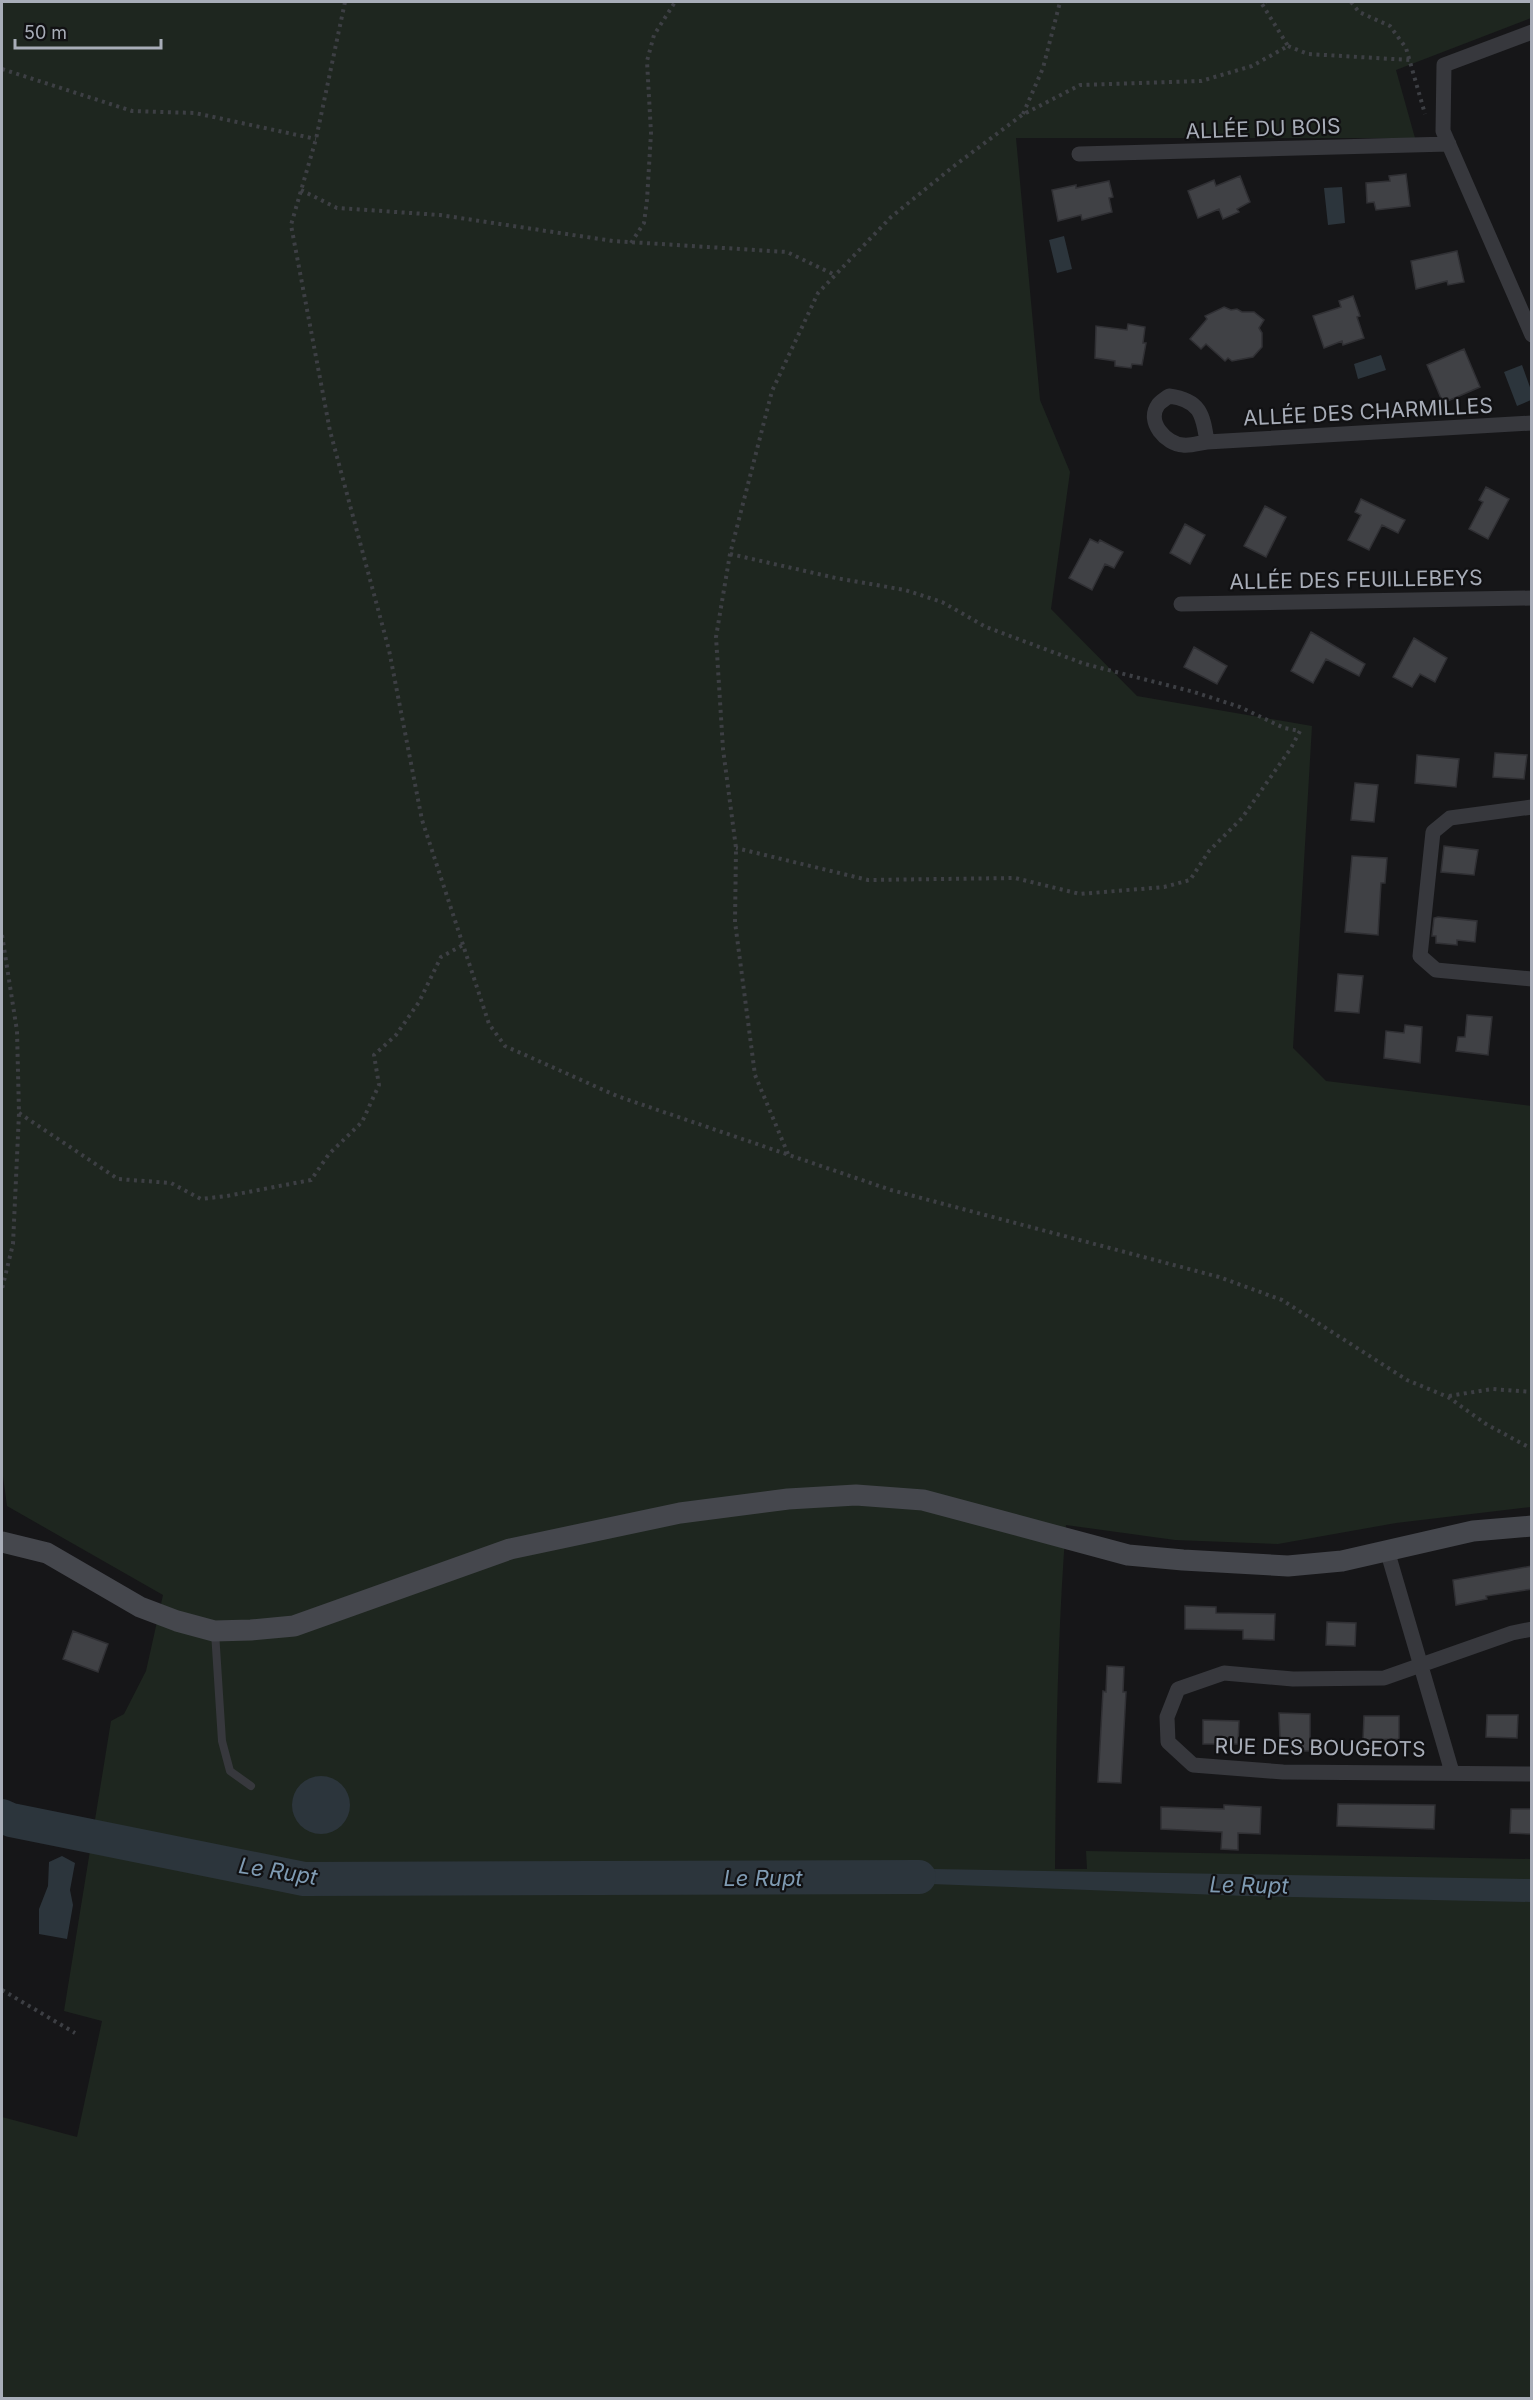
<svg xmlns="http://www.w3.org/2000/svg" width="1533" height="2400" font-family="Inter,sans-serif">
<rect width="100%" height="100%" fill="#161618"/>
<!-- green -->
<path fill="#1e261f" d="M2,2H1531V18L1396,70L1415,138H1016L1040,400L1070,472L1051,609L1137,696L1312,726L1293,1048L1326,1081L1532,1106L1531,1507L1396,1523L1278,1544L1175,1540L1066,1525C1057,1639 1056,1754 1055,1869H1087L1086,1851L1531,1859V2398H2V2117L77,2137L102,2021L64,2011L111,1721L124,1714L146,1671L163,1595L7,1506L2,1469Z"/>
<!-- water -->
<path fill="#2c353c" d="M1342,187L1345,223L1328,225L1324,188Z
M1064,236L1072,269L1057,273L1049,240Z
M1381,355L1386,370L1358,379L1354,364Z
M1522,365L1531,390V400L1517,406L1504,372Z
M292 1805a29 29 0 1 1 58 0a29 29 0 1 1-58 0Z
M62,1856L75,1863L70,1890L73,1905L67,1939L39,1934V1909L48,1886L49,1862Z
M933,1869L1531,1879V1902L1247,1896L931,1884L870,1877Z"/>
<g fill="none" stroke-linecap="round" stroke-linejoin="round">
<!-- river -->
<path stroke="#2c353c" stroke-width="34" d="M2,1816L11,1820L304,1879L919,1877"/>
</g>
<!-- building -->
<path fill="#404145" stroke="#303034" stroke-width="1.5" d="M1406,174L1410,206L1376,210L1374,202L1367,203L1366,183L1390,181L1389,176Z
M1240,176L1250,202L1237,209L1239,212L1223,219L1219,209L1198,218L1188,191L1214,180L1216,186Z
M1109,181L1113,197L1109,198L1112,212L1082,220L1081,215L1058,221L1052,190L1076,185V188Z
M1457,251L1464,282L1448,285L1447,281L1416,289L1411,261Z
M1353,296L1360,316L1357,317L1364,338L1343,345L1342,341L1324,348L1313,316L1341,307L1339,301Z
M1224,307L1231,310L1237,309L1242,312H1254L1264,320L1259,328L1262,333V347L1253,357L1232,361L1228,358L1225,361L1206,344L1201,349L1190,339L1207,319L1205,316Z
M1128,324L1145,327L1143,343H1146L1142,365L1132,364L1131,368L1115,366V361L1095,358L1096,326L1127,330Z
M1464,349L1480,387L1443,403L1427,365Z
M1486,487L1509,499L1488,539L1469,529L1483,502L1479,500Z
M1361,499L1405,520L1398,533L1382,525L1369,550L1348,540L1361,515L1355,512Z
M1265,506L1286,517L1266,557L1244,546Z
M1185,524L1205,535L1190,564L1170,553Z
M1090,539L1098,543L1100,540L1123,552L1114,568L1105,564L1092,590L1069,578Z
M1311,632L1365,664L1359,676L1326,659L1313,683L1291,671Z
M1414,638L1447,658L1435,682L1420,674L1412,687L1393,677Z
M1194,647L1227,666L1217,684L1184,667Z
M1495,753L1527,755L1524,779L1493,777Z
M1417,755L1459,759L1456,787L1415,783Z
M1355,783L1378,785L1374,822L1351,820Z
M1444,846L1478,850L1474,875L1441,872Z
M1352,856L1387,858L1385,883H1381L1378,935L1345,932Z
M1438,917L1477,921L1475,942L1457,940V945L1436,943V936H1432L1434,918Z
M1338,974L1363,976L1359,1013L1335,1011Z
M1467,1015L1492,1017L1488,1055L1456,1051L1458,1037H1465Z
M1405,1025L1422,1027L1420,1063L1384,1058L1386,1031L1404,1033Z
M1532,1566V1589L1486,1596L1487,1599L1456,1605L1453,1580Z
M1185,1606L1216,1607V1613L1275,1614L1274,1640L1243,1639V1630L1185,1629Z
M1327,1622L1356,1623L1355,1646L1326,1645Z
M73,1631L108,1644L98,1672L63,1659Z
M1107,1666L1124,1667L1123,1692H1126L1121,1783L1098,1782L1103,1691L1106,1692Z
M1279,1713L1310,1714V1751H1290L1291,1739H1280Z
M1487,1715H1518L1517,1738L1486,1737Z
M1364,1716H1399V1739L1363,1740Z
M1203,1720L1239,1721L1238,1744H1203Z
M1338,1804L1435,1805L1434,1829L1337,1826Z
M1224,1805L1261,1807L1260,1834L1238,1833V1850L1221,1849L1222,1832L1161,1829V1807L1224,1809Z
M1511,1809H1532V1834L1510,1833Z"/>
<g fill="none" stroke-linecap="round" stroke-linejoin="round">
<!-- path -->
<path stroke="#3d3f44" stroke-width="4" stroke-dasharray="3 4.5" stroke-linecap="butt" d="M345,2L316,139L291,225L330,431L389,650L422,820L489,1024L505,1046L617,1096L891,1190L1219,1277L1282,1300L1407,1380L1448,1397L1486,1424L1532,1449
M1351,2L1359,12L1390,26L1406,48L1425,114
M1288,46L1308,54L1410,60
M2,69L132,111L195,113L316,139
M1023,114L1043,68L1060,2
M301,190L337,208L440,215L613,241L787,252L835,275
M631,243L644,223L647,200L651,133L647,61L654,35L675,2
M730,554L836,578L905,590L942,602L986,627L1085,664L1194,692L1240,707L1284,728L1300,731L1291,748L1242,818L1209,851L1190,880L1164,887L1080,894L1015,878L868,880L736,848
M2,935L17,1031L19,1113L13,1244L2,1289
M19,1113L118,1179L171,1183L201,1199L227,1196L311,1180L329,1154L362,1122L379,1085L374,1055L396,1035L419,1002L441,957L463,945
M788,1154L755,1075L735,922L736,848L723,749L716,637L730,554L772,391L818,293L891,217L954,166L1022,115L1080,85L1201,81L1252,66L1288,46L1262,4L1266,2
M1449,1396L1492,1389L1532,1392
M2,1990L75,2033"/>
<!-- lane -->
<path stroke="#37383d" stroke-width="8" d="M215,1632L222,1741L230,1771L251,1786"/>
<!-- street -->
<path stroke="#37383d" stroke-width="15" d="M1532,32L1444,65L1443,131L1532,335
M1079,154L1449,144
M1207,442C1203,414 1200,400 1169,396C1165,399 1160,402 1158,405C1146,422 1166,444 1183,445C1191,446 1199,443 1207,442L1532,423
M1181,604L1532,598
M1532,807L1450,818L1433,832L1420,956L1436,970L1532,979
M1387,1550L1452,1772
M1532,1629L1512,1633L1384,1678L1293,1679L1224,1673L1178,1689L1167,1717L1168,1742L1193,1765L1283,1772L1532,1774"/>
<!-- secondary -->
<path stroke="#45474d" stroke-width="21" d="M2,1542L47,1553L140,1607L177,1621L214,1631L251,1630L294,1626L510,1549L680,1513L788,1499L856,1495L923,1500L1128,1555L1183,1560L1288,1566L1342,1561L1473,1531L1532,1526"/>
</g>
<g text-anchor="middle" stroke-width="4.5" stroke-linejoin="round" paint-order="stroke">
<!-- street labels -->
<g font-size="21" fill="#a8adb8" stroke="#111113">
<text transform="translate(1263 129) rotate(-2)" y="7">ALLÉE DU BOIS</text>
<text transform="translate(1368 412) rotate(-3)" y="7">ALLÉE DES CHARMILLES</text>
<text transform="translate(1356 580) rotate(-1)" y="7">ALLÉE DES FEUILLEBEYS</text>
<text transform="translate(1320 1748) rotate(1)" y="7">RUE DES BOUGEOTS</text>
</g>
<!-- water labels -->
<g font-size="22" font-style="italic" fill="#7f9bb3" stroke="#111113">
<text transform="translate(278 1871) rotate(9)" y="8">Le Rupt</text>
<text x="763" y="1886">Le Rupt</text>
<text transform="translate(1249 1885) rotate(1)" y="8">Le Rupt</text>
</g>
</g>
<!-- border -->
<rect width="1533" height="2400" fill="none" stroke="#a8adb8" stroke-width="6"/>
<!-- scale -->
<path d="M15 39v9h146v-9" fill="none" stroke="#a8adb8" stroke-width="3"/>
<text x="24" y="39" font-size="18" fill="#a8adb8" stroke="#111113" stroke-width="4.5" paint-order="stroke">50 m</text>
</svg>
